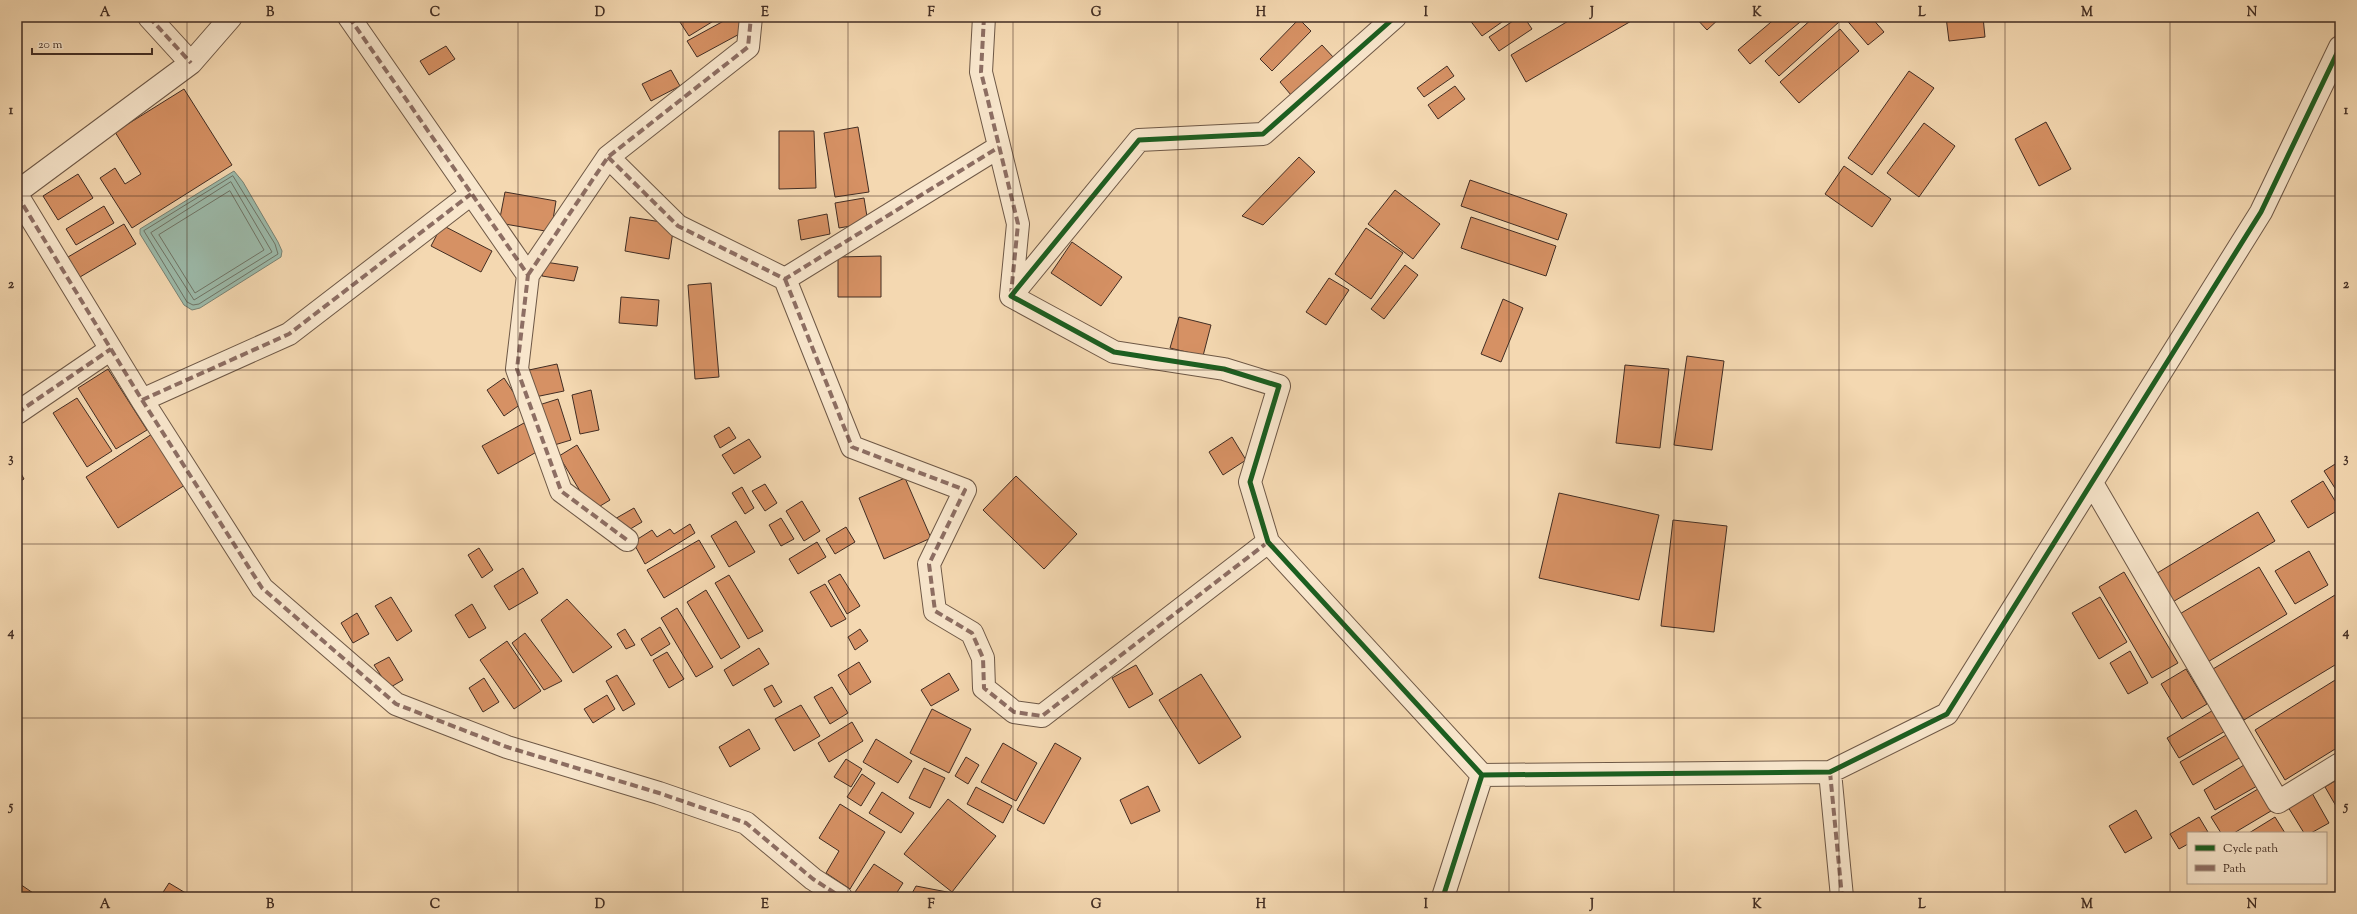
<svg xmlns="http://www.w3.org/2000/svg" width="2357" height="914" font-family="'Sorts Mill Goudy',serif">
<rect width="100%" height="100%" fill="#f4d8b1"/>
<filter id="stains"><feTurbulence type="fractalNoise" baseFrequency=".005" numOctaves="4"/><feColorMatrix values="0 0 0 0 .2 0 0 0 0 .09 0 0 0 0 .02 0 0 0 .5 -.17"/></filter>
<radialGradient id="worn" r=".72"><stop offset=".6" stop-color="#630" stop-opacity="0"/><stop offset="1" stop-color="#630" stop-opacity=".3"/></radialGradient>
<!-- water -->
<path fill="#9cbaaa" stroke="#788274" d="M234,171L243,182L278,242L282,251L281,257L200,308L192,310L184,305L140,234V229Z"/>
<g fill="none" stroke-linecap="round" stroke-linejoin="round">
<!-- shore -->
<path stroke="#6f7466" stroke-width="1" d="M233,176L275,244L278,254L199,304L193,305L187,302L144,231Z
M231,182L272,252L194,300L151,233Z
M230,191L264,250L195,293L159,235Z"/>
</g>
<!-- building -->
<path fill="#d69164" stroke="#422d23" d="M681,17H720L689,36L678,19Z
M731,17H738L745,31L697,57L687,41Z
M1472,17H1509L1482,36L1469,19Z
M1519,17H1524L1532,29L1499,51L1489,37Z
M1575,17H1631L1633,20L1526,82L1511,55Z
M1695,17H1721L1707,30Z
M1777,17H1806L1750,64L1738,50Z
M1814,17H1835L1839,22L1779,76L1765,61Z
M1844,17H1871L1884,32L1868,45Z
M1946,17H1983L1985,37L1949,41Z
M1299,19L1311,31L1272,71L1260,59Z
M1840,29L1859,51L1799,103L1780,82Z
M1322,45L1334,58L1291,95L1280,82Z
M446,46L455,59L429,75L420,61Z
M1447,66L1454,76L1424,97L1417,88Z
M671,70L680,86L651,101L642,84Z
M1909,71L1934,88L1872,175L1848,158Z
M1455,86L1465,99L1438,119L1428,105Z
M184,89L232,165L132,228L100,178L115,168L125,184L141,174L115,132Z
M2046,122L2071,169L2039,186L2015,139Z
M1924,123L1955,146L1919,197L1887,173Z
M858,127L869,192L835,197L824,133Z
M779,131H814L816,188L779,189Z
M1299,157L1315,172L1263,225L1242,216Z
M1844,166L1891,199L1872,227L1825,194Z
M78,174L93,198L58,220L43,196Z
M1470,180L1567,214L1558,240L1461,206Z
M1395,190L1440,224L1413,259L1368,224Z
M505,192L556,201L551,232L499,223Z
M864,198L868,223L839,228L835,203Z
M104,206L114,223L76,245L66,229Z
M827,214L830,234L801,240L798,220Z
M630,217L674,224L669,259L625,251Z
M1471,217L1556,246L1546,276L1461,248Z
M124,224L136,244L80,277L68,257Z
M442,225L492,251L481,272L431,246Z
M1366,228L1403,253L1371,299L1335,274Z
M1072,242L1122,277L1101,306L1051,273Z
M881,256V297H838V257Z
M545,262L578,267L574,281L542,276Z
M1405,265L1418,275L1384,319L1371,309Z
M1329,278L1349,290L1326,325L1306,312Z
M711,283L719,377L695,379L688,285Z
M621,297L659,300L657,326L619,323Z
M1503,299L1523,308L1501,362L1481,354Z
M1179,317L1211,325L1203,356L1170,348Z
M1687,356L1724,361L1712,450L1674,445Z
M557,364L564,391L535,397L529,370Z
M1625,365L1669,369L1660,448L1616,443Z
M108,369L147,430L116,449L78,388Z
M504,378L521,404L504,416L487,390Z
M591,390L599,430L580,434L572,395Z
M77,398L112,451L87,467L53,413Z
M558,399L571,440L551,446L539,405Z
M524,423L540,450L498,474L482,446Z
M729,427L736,438L720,448L714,436Z
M152,434L185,485L118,528L86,477Z
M1232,437L1246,460L1223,475L1209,452Z
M749,439L761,457L734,474L722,455Z
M577,445L610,500L592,511L559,456Z
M2340,461V496L2324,471Z
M17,466L24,479L17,483Z
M1016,476L1077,534L1044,569L983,510Z
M905,478L931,538L884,559L859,498Z
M2323,481L2340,509L2308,528L2291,501Z
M765,484L777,503L765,511L752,491Z
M742,487L754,508L745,514L732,493Z
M1559,493L1659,515L1639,600L1539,578Z
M802,501L820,531L804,541L786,511Z
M634,508L642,522L622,534L613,520Z
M2258,512L2275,541L2171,603L2154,575Z
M781,518L794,539L781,546L769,525Z
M1673,520L1727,526L1714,632L1661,626Z
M736,521L755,552L729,567L711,536Z
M690,524L695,533L645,564L633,542L652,530L657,537L670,529L674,534Z
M846,527L855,542L835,554L826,539Z
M699,540L715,567L664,598L647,570Z
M817,542L826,557L798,574L789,559Z
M479,548L493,570L482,578L468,555Z
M2309,551L2328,585L2295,604L2275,571Z
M2259,567L2287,614L2206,663L2178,615Z
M523,568L538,593L509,610L494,586Z
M2124,572L2178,663L2152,678L2099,587Z
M840,574L860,606L847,614L828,581Z
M729,575L763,631L748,639L715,583Z
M825,584L846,619L831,627L810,592Z
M706,590L740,647L721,659L687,602Z
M2340,592V662L2244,720L2213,669Z
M391,597L412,631L397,641L375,606Z
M2100,597L2127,642L2099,659L2072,613Z
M567,599L612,647L573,673L541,620Z
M472,604L486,628L469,638L455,615Z
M677,608L713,667L696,677L661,618Z
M357,613L369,634L353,643L341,623Z
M660,627L670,644L651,656L641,639Z
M625,629L635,645L626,649L617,634Z
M860,629L868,641L855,650L848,637Z
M525,633L562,681L544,690L512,643Z
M507,641L541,691L514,709L480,660Z
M759,648L769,664L733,686L724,670Z
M2130,651L2148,683L2128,694L2110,663Z
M667,652L684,679L669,688L653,660Z
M389,657L403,680L389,688L374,665Z
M859,662L871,682L850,695L838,675Z
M1136,665L1153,694L1129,708L1112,678Z
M2186,669L2207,704L2182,719L2161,684Z
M949,673L959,690L931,706L921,690Z
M1201,674L1241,737L1199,764L1159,700Z
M617,675L635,704L623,711L606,681Z
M2340,677V746L2285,780L2255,730Z
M484,678L499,702L483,712L469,688Z
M772,685L782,702L774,707L764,689Z
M832,687L848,713L830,724L814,697Z
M607,695L615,709L593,723L584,709Z
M801,705L820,736L794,751L775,719Z
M932,709L971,729L949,773L910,753Z
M2215,709L2227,730L2179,758L2167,738Z
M852,722L863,741L829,762L818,743Z
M749,729L760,749L730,767L719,747Z
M2228,734L2241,757L2193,785L2180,762Z
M876,739L912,761L898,783L863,762Z
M1003,743L1037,763L1016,801L981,782Z
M1055,743L1081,758L1044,824L1017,810Z
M966,757L979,765L968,784L955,776Z
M846,759L862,769L851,787L834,777Z
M2244,765L2257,786L2215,810L2204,790Z
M924,768L945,778L930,808L909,798Z
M862,774L875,783L861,806L847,797Z
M2340,778V813L2325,787Z
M1148,786L1160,811L1131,824L1120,800Z
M2263,786L2276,808L2234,833H2221L2211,817Z
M976,787L1012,806L1003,823L967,804Z
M882,792L914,813L901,833L869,813Z
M2312,793L2329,823L2311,833H2304L2288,807Z
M948,799L996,836L952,892L904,854Z
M840,804L885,832L850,889L826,873L839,851L819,838Z
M2136,810L2152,838L2125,853L2109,826Z
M2199,817L2208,832L2188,833V844L2179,849L2170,834Z
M2275,817L2285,833H2249Z
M874,864L903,883L894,897H857L853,895Z
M17,882L36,895L35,897H17Z
M169,883L189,895L188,897H160Z
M916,886L973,897H910Z"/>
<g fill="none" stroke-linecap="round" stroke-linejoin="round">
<!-- street casing -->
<g stroke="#6e5846" stroke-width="24">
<path id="street" d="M149,17L191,63
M349,17L528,275L517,369L561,491L627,540
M984,17L981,72L1018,224L1011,296
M1395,17L1263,134L1139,140L1011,296L1114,352L1224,369L1279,386L1250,482L1268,542L1482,775
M608,157L678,226L785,279L999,147
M17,192L191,63L231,17
M17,195L142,400L289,334L471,194
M528,275L608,157L748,47L751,17
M785,279L852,447L965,490L929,564L935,611L972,633L983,658L984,688L1014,712L1042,716L1268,542
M142,400L262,588L396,704L507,747L659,793L746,823L813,879L841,897
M17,413L111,349
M2092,483L2278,802L2340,764
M1830,772L1842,897
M1443,897L1482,775L1830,772L1947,714L2261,212L2340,47"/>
</g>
<!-- street -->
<use href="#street" stroke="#f8e6cc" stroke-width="22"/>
<!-- quiet -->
<path stroke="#8d6e63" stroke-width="4" stroke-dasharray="8 4" stroke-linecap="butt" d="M149,17L191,63
M349,17L528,275L517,369L561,491L627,540
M984,17L981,72L1018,224L1011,294
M608,157L678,226L785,279L999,147
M17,195L142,400L289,334L471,194
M528,275L608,157L748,47L751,17
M785,279L852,447L965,490L929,564L935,611L972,633L983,658L984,688L1014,712L1042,716L1268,542
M142,400L262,588L396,704L507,747L659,793L746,823L813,879L841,897
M17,413L111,349
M1830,772L1842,897"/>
<!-- cycleway casing -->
<g stroke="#f8e6cc" stroke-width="8">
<path id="cycleway" d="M1395,17L1263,134L1139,140L1011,296L1114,352L1224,369L1279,386L1250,482L1268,542L1482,775
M1443,897L1482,775L1830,772L1947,714L2261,212L2340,47"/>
</g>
<!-- cycleway -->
<use href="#cycleway" stroke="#1b5e20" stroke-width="5"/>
</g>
<!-- grid -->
<path fill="none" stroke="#422d23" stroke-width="1" stroke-opacity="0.55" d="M187,17V897M352,17V897M518,17V897M683,17V897M848,17V897M1013,17V897M1178,17V897M1344,17V897M1509,17V897M1674,17V897M1839,17V897M2005,17V897M2170,17V897M17,196H2340M17,370H2340M17,544H2340M17,718H2340"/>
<!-- margin -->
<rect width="2357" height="914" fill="none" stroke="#f4d8b1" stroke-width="44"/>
<!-- legend -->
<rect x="2187" y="832" width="140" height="52" fill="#f8e6cc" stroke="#af9c88"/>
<rect x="2195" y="845" width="20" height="6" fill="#1b5e20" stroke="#af9c88"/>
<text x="2223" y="852" font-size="12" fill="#422d23">Cycle path</text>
<rect x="2195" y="865" width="20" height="6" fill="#8d6e63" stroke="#af9c88"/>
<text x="2223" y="872" font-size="12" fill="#422d23">Path</text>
<!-- scale -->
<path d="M32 48v6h120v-6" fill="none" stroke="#422d23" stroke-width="2"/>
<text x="38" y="48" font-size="12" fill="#422d23" stroke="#f8e6cc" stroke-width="3" paint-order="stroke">20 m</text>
<rect x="22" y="22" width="2313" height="870" fill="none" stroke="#422d23" stroke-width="1.5"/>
<g font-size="13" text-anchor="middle" font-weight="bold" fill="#422d23">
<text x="105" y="16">A</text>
<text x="270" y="16">B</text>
<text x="435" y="16">C</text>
<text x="600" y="16">D</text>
<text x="765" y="16">E</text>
<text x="931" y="16">F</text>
<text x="1096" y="16">G</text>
<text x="1261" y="16">H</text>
<text x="1426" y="16">I</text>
<text x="1592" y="16">J</text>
<text x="1757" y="16">K</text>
<text x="1922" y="16">L</text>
<text x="2087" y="16">M</text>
<text x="2252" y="16">N</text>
<text x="11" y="114">1</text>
<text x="2346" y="114">1</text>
<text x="11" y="288">2</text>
<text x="2346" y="288">2</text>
<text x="11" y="462">3</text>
<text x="2346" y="462">3</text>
<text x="11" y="636">4</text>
<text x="2346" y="636">4</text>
<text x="11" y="810">5</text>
<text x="2346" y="810">5</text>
<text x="105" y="908">A</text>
<text x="270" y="908">B</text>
<text x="435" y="908">C</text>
<text x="600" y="908">D</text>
<text x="765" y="908">E</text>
<text x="931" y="908">F</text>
<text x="1096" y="908">G</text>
<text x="1261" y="908">H</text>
<text x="1426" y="908">I</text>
<text x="1592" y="908">J</text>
<text x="1757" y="908">K</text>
<text x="1922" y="908">L</text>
<text x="2087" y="908">M</text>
<text x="2252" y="908">N</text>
</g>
<rect width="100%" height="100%" filter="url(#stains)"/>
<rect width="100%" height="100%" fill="url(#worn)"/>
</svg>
